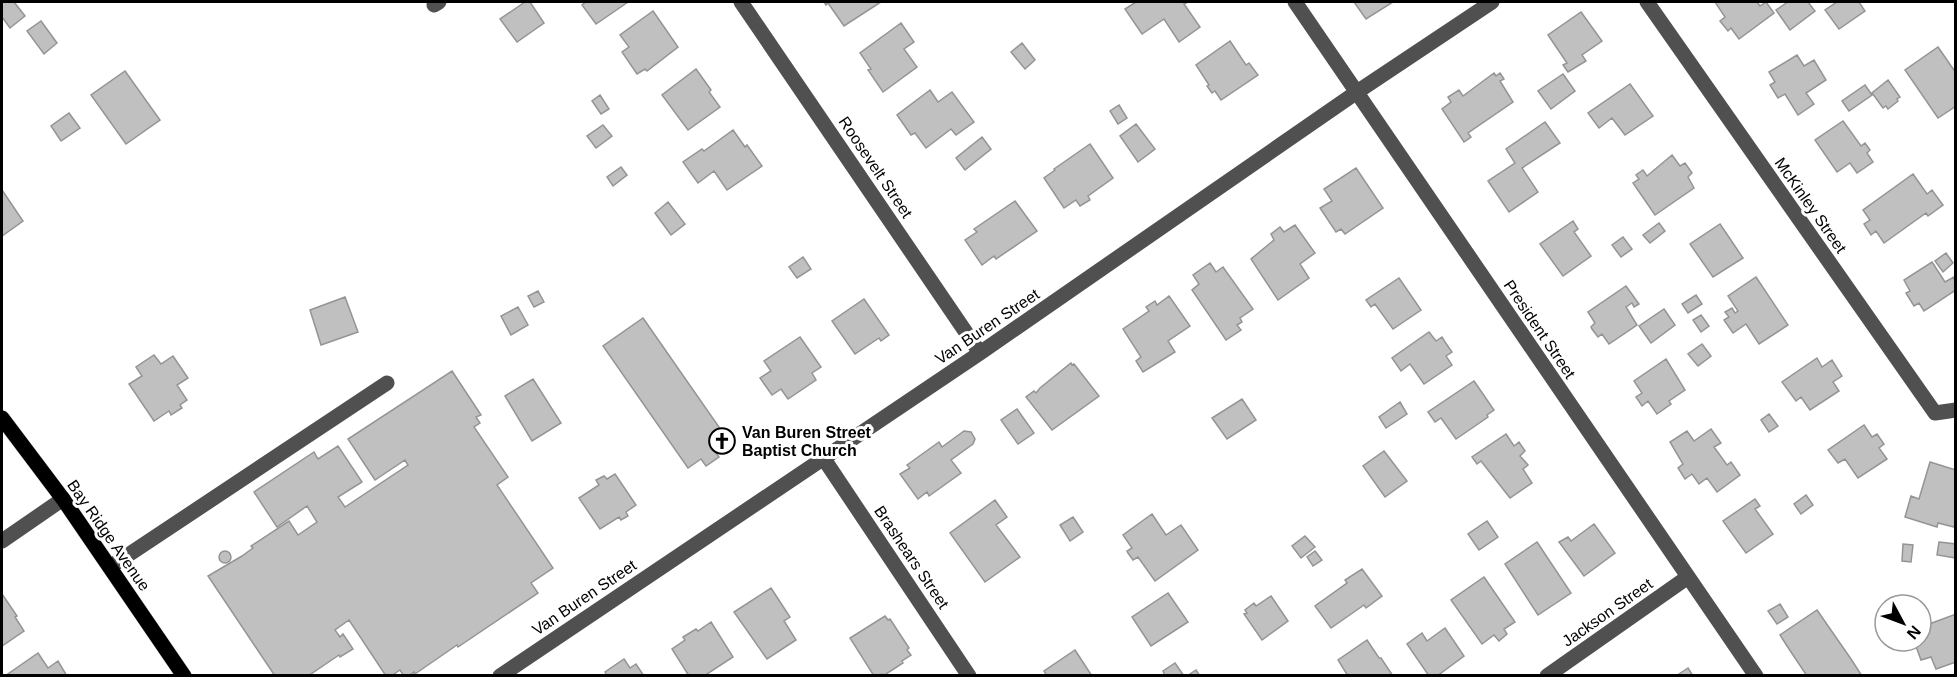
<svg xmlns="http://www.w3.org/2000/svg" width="1957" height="677" font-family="Helvetica,sans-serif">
<rect width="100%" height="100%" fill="#fff"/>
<!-- building -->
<path fill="#c0c0c0" stroke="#949494" stroke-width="1.5" d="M2,2H14L25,16L10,28L2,17Z
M525,2H530L544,23L517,42L500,19Z
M586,2H628L596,24L582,5Z
M824,2H881L844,26L828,3L826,5Z
M1136,2H1188L1184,4L1200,27L1179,42L1164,19L1142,34L1125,9Z
M1354,2H1393L1366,19Z
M1715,2H1757L1760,6L1766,2L1774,13L1739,39L1731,28L1728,31L1720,21L1725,17Z
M1788,2H1808L1815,11L1790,30L1776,10Z
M1837,2H1859L1865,11L1839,29L1825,10Z
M653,11L678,47L647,71L645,69L637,74L622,52L629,47L620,35Z
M1581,12L1602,41L1582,55L1586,61L1568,72L1563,65L1567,63L1548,35Z
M41,21L57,43L44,54L27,31Z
M901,23L914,42L904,49L917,67L883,92L868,70L871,69L860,53Z
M1230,41L1246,65L1249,63L1258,75L1221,100L1215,91L1212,93L1207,86L1209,85L1196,65Z
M1022,43L1035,60L1025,69L1011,52Z
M1938,47L1956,73V106L1938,118L1905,70Z
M1797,55L1804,66L1814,60L1826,80L1806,93L1814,104L1798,115L1785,94L1778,98L1770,85L1775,82L1769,72Z
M696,69L711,90L709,92L720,107L688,130L662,95Z
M125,71L160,120L126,144L91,95Z
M1494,73L1496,76L1500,73L1504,79L1500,81L1513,102L1468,133L1471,137L1464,142L1442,109L1451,102L1448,97L1459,90L1463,96Z
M1563,74L1575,91L1551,109L1538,91Z
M1888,80L1900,97L1897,99L1898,101L1888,109L1886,106L1883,108L1872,93Z
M1630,84L1653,116L1625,135L1612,118L1599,128L1588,113Z
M1865,85L1872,95L1849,111L1842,101Z
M930,90L938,102L952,92L974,122L956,135L951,129L926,148L915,133L911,135L897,115Z
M600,95L609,109L601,114L592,101Z
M1119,105L1127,118L1118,124L1110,111Z
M69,113L80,128L61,141L51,126Z
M1843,121L1861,146L1865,143L1870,150L1867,153L1873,162L1857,173L1850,163L1837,172L1815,140Z
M1545,122L1560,143L1522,168L1538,192L1509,212L1488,181L1515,163L1506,149Z
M1136,124L1155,149L1138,162L1120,136Z
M603,125L612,136L596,148L587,136Z
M733,130L745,147L747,145L762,166L727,190L714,171L698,183L683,162L702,149L704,151Z
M982,137L991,149L965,170L956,158Z
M1090,144L1113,178L1088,196L1090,200L1080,206L1076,200L1064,208L1044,178L1055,170L1054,169Z
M1672,155L1680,166L1685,163L1692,173L1688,177L1694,188L1655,215L1633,183L1639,179L1636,175L1640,172L1643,170L1647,176Z
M621,167L627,175L613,186L607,177Z
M1356,168L1383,208L1345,234L1341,229L1336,232L1320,208L1332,201L1324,189Z
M1913,174L1927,194L1932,190L1943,205L1928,216L1926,213L1884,243L1876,231L1871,235L1864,224L1870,220L1863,210Z
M2,190L23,221L2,236Z
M1015,201L1037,231L996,259L994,256L982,265L965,240L977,232L974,229Z
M668,202L685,224L671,235L655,213Z
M1573,221L1578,229L1574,232L1591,256L1563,276L1540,244Z
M1659,223L1665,231L1650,243L1643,235Z
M1720,224L1743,258L1713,277L1690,244Z
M1295,225L1315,253L1300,264L1309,278L1278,300L1251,259L1274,240L1271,234L1280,227L1284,232Z
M1623,237L1632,249L1621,257L1612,245Z
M1946,253L1953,263L1943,272L1935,261Z
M803,257L811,269L797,278L789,267Z
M1932,262L1945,282L1954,277L1956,290L1924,311L1919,303L1914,306L1906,293L1910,291L1904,280Z
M1210,263L1216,272L1223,267L1253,309L1240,318L1242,322L1237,325L1241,330L1226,340L1192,290L1199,284L1193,275Z
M1756,277L1788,325L1759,344L1746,324L1733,333L1724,320L1729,317L1725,312L1732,308L1735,313L1738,311L1728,296Z
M1399,278L1421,310L1393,329L1375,304L1371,307L1366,300Z
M1626,286L1639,304L1634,307L1632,303L1626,307L1637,325L1609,344L1602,334L1598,337L1592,329L1591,327L1595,323L1588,312Z
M538,291L544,302L534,307L528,296Z
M1696,295L1702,304L1688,313L1682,304Z
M1169,296L1190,326L1168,341L1175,352L1143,372L1136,361L1141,357L1123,329L1149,311L1146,307L1155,301L1157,305Z
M345,297L358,332L321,345L310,310Z
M864,299L889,335L881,341L879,338L855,354L832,321Z
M518,307L528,325L511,335L501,316Z
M1664,309L1675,325L1651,343L1639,326Z
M1701,315L1709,326L1701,332L1693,320Z
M643,318L728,440L714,450L719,457L706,466L701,459L688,468L603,346Z
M1429,332L1436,341L1442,337L1445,342L1452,352L1446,356L1452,365L1424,384L1410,364L1401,371L1392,358Z
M800,337L821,367L812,373L816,380L788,399L781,389L772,395L760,378L771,371L764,361Z
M1702,344L1711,356L1698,366L1688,354Z
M154,355L161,364L173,356L188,378L177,385L187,400L180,405L182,408L171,415L169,411L154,421L129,384L142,376L136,367Z
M1817,358L1822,367L1832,360L1842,376L1833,382L1839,391L1810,410L1801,397L1796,401L1782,382Z
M1666,359L1685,390L1669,401L1671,404L1657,414L1648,401L1642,406L1636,397L1642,393L1634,381Z
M1071,363L1072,365L1074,364L1099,396L1052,430L1026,397L1034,391L1036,393L1040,388Z
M452,371L481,415L476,417L480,423L474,427L508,477L497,485L553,568L531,583L538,593L458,647L457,645L415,674L414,672L409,676H404L400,670L391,676H386L349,620L335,630L340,637L343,634L353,649L340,657L339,655L308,676H275L208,576L242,556L253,548L251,546L289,521L298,535L317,522L307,506L277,527L254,492L314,452L318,459L338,446L362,482L338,497L345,507L408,465L405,460L375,480L348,439Z
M533,379L561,423L532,441L505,396Z
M1474,381L1494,410L1487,415L1488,417L1456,439L1441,418L1435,422L1428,412Z
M1242,399L1256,420L1227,439L1212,418Z
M1400,402L1407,414L1386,428L1379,417Z
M1017,409L1034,433L1018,444L1001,420Z
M1769,414L1778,426L1769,432L1761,420Z
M1864,425L1872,437L1877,434L1884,444L1879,448L1887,459L1858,478L1845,459L1838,463L1828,450Z
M1711,429L1721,443L1714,447L1727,465L1731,462L1740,475L1717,492L1707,478L1699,484L1692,474L1685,479L1678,468L1683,464L1670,442L1687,431L1694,441Z
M964,431L971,432L975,439L973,444L951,460L961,473L929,496L927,492L918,499L900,474L910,468L907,465L939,442L942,447Z
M1506,434L1514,446L1519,442L1525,451L1520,456L1528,465L1523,469L1532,483L1510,498L1481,461L1477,464L1472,457Z
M1384,451L1407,481L1385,497L1363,466Z
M1930,462L1956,470V521L1954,527L1938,523L1937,527L1905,517L1911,496L1919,499Z
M615,474L636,505L626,512L628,516L621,520L619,517L600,529L579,498L599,485L596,480L604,476L607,479Z
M1806,495L1813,505L1801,514L1794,504Z
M1755,499L1760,506L1755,509L1773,534L1746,553L1723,521Z
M995,500L1007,517L996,525L1020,557L985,582L950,533Z
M1152,514L1166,535L1181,525L1198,550L1155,581L1138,557L1133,560L1128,553L1127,551L1132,548L1123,535Z
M1073,517L1083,532L1070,541L1060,525Z
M1487,521L1498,537L1479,550L1468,534Z
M1594,524L1615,553L1584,576L1559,542L1568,537L1571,541Z
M1305,536L1315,547L1301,558L1292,546Z
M1537,542L1571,593L1538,615L1505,564Z
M1939,542L1956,544V558L1937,555Z
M1903,544L1913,545L1911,562L1902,561Z
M1315,551L1322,560L1313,566L1307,557Z
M219 557a6 6 0 1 1 12 0a6 6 0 1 1-12 0Z
M1362,569L1382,596L1366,608L1364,605L1331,628L1315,606L1347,583L1345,580Z
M1484,577L1515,622L1504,629L1507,634L1499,641L1494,635L1482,644L1451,600Z
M771,588L790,617L784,621L796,640L767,659L734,612Z
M1168,593L1188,622L1151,646L1132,617Z
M2,594L17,616L15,617L24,631L2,646Z
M1271,596L1288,621L1262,640L1244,614L1247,613L1245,610L1254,603L1256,606Z
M1780,604L1788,617L1777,624L1768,611Z
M1817,610L1851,659L1862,676H1807L1787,646L1780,635Z
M1956,614V662L1936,669L1931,657L1921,660L1914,641H1921V636L1924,635L1921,627Z
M885,616L888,620L890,619L909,648L907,650L911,655L902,661L903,663L883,676L882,674L874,676L850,638Z
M711,622L733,657L704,676H689L672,649L685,640L683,637L696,629L698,631Z
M1445,628L1464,656L1437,676H1429L1407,644L1422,633L1427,641Z
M1367,640L1379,658H1381L1393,676H1348L1338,660Z
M1075,650L1092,676H1047L1044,671Z
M38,653L48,668L58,661L67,676H5Z
M624,659L630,668L636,664L644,676H607L605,672Z
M1175,663L1184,676H1165L1163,671Z
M1688,668L1693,676H1676Z
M1196,670L1200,676H1187Z"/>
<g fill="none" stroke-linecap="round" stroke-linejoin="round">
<!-- major casing -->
<g stroke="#dbdbdb" stroke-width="16">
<path id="major" d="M2,418L63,499L184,676"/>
</g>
<!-- minor -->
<path stroke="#505050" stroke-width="15" d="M741,2L980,353
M1295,2L1756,676
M1647,2L1935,413L1956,410
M434,5L439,2
M824,459L969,676
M2,541L63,499
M110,567L387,383
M500,676L980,353L1357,92L1492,2
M1547,676L1688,577"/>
<!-- major -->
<use href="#major" stroke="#000" stroke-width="15"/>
</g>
<!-- icons -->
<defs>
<g id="church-ring" transform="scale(1.35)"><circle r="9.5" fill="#fff" stroke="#000" stroke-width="1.5"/><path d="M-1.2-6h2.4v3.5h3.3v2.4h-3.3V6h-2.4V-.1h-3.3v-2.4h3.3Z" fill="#000"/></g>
</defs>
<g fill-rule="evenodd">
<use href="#church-ring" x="722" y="441"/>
</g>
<g text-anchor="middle" stroke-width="6" stroke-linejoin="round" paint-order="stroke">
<!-- street labels -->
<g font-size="16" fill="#000" stroke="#fff">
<text transform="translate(876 167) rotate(56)" y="6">Roosevelt Street</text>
<text transform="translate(1811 205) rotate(55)" y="6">McKinley Street</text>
<text transform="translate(987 326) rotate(-34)" y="6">Van Buren Street</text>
<text transform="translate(1540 329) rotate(56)" y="6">President Street</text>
<text transform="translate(109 535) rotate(55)" y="6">Bay Ridge Avenue</text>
<text transform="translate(912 557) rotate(56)" y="6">Brashears Street</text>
<text transform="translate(584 597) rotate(-34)" y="6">Van Buren Street</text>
<text transform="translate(1607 612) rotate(-35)" y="6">Jackson Street</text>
</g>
<!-- poi labels -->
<g font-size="16" font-weight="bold" fill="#000" stroke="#fff" text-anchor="start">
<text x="742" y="438">Van Buren Street<tspan x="742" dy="18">Baptist Church</tspan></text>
</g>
</g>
<!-- border -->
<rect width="1957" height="677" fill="none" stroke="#000000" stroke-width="6"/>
<!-- north arrow -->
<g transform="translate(1903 623) rotate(131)"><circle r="28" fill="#ffffff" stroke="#999999" stroke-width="1.5"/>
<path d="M0-4.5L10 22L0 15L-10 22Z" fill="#000000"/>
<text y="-9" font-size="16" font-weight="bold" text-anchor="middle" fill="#000000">N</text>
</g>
</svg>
